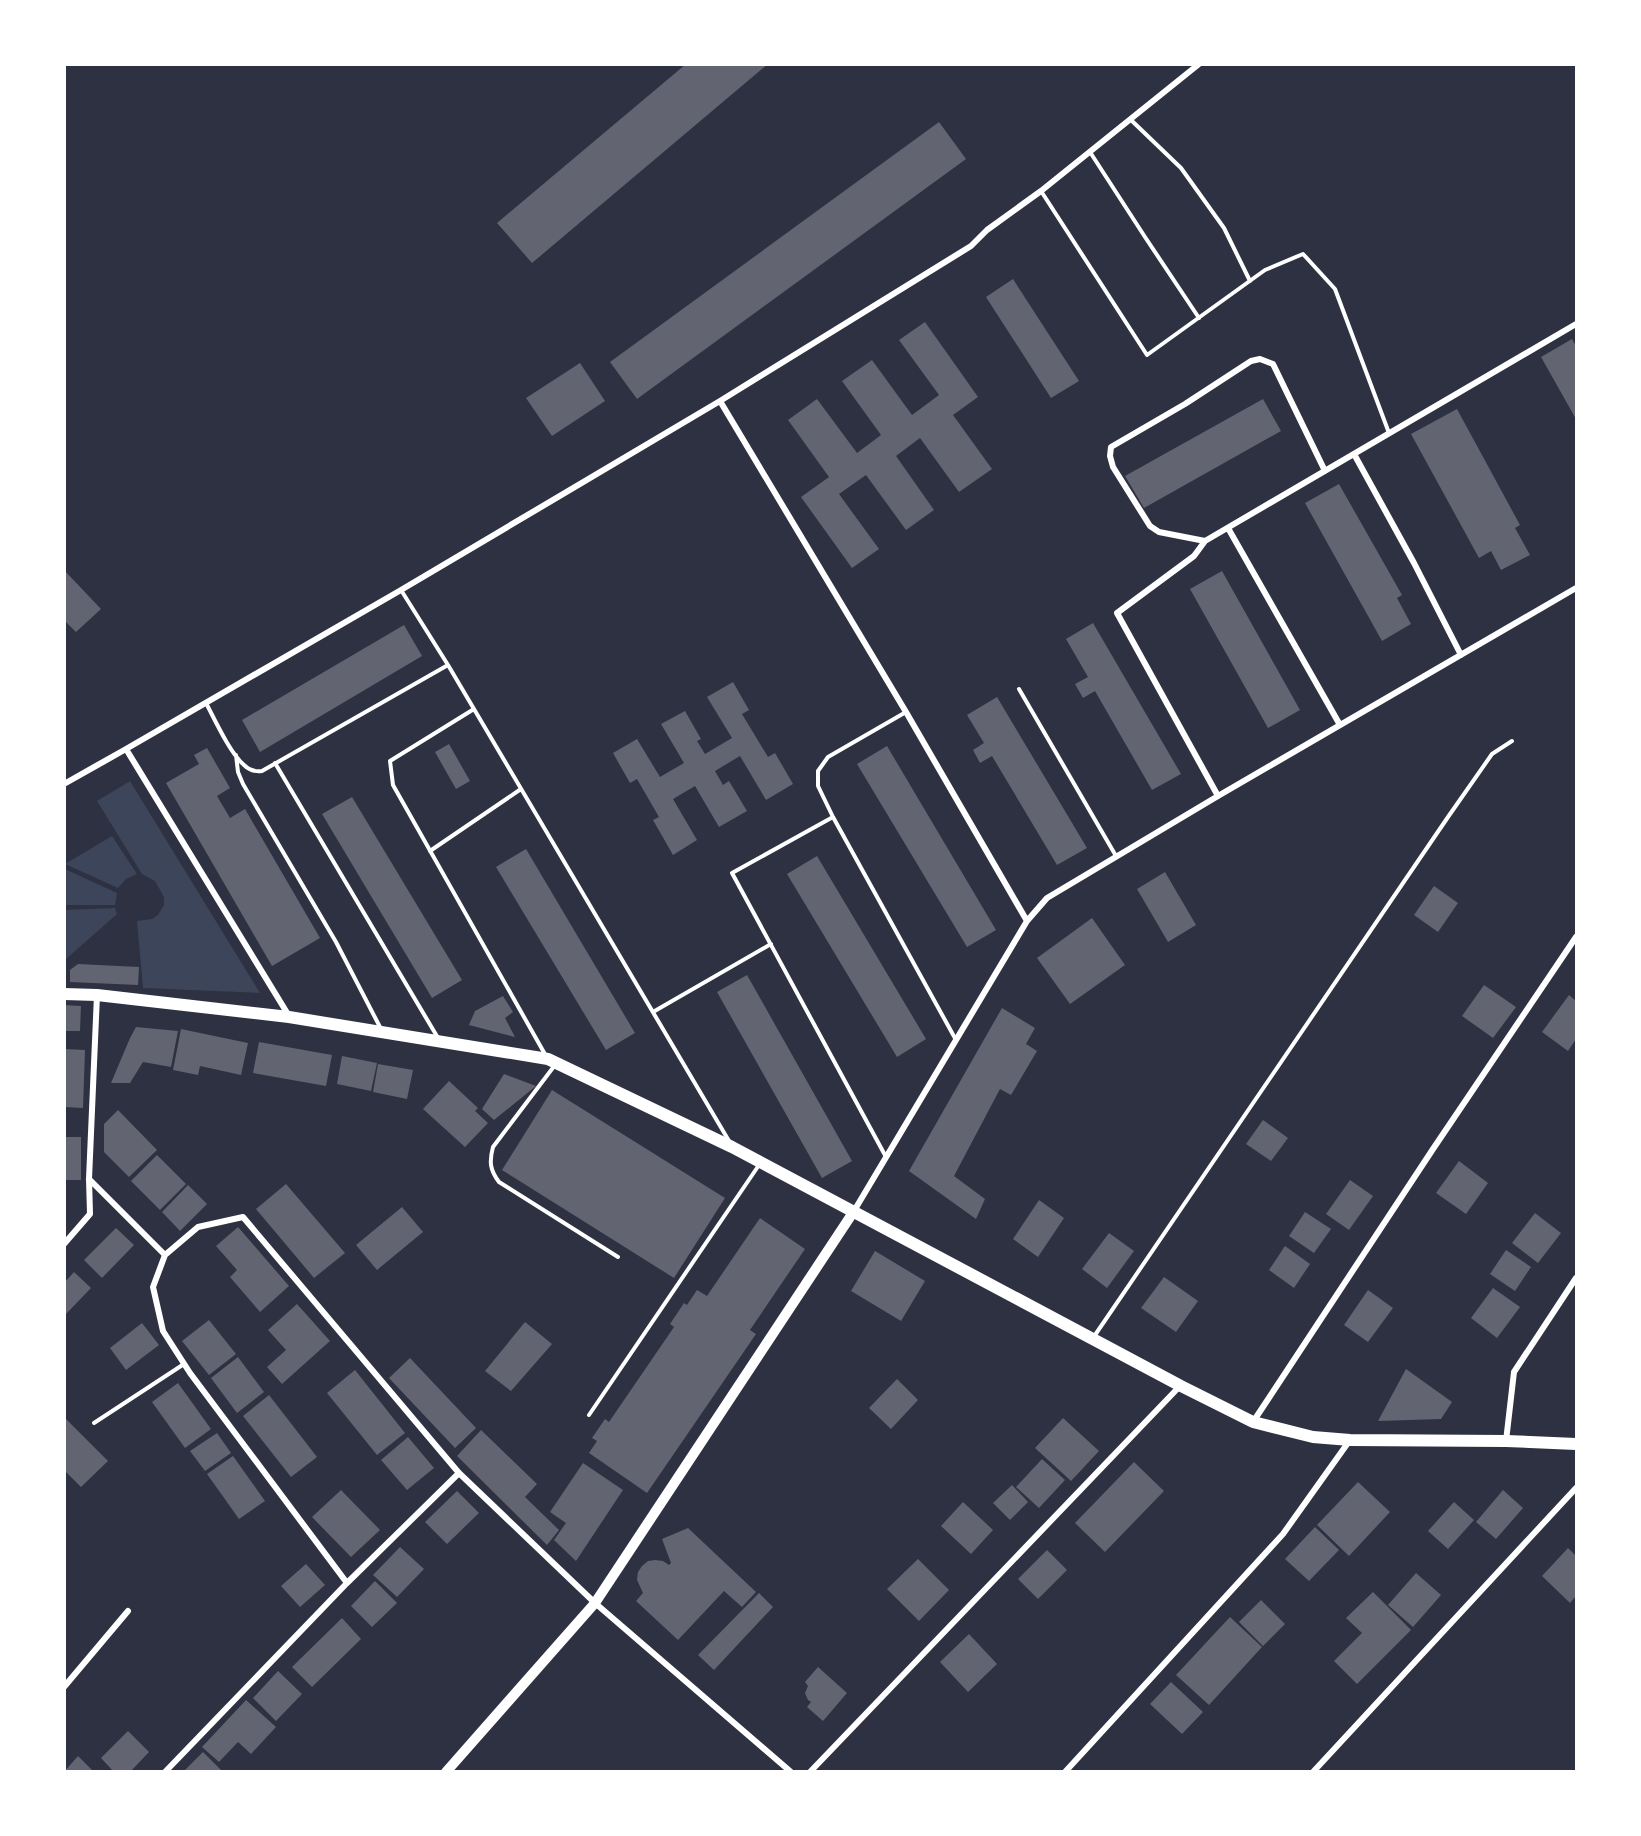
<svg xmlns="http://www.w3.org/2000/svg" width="1641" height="1836" font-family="'Work Sans',sans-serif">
<rect width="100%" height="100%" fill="#2d3142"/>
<!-- green -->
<path fill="#3c4559" d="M130,781L260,993L143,988L137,921L152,919L158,915L164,905V897L155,881L142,874L97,801Z
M112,836L137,874L126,879L118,888L65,864Z
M65,869L117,893L115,905H65Z
M115,908L117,914L65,960V910Z"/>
<!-- building -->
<path fill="#626471" d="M686,64H768L532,263L497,223Z
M939,122L966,159L637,399L610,362Z
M1013,279L1079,381L1051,398L986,297Z
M925,322L978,397L953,415L992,469L959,492L920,438L896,456L934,510L906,530L866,475L839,494L879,549L852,568L801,497L829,477L788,420L817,399L857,453L881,435L842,381L872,360L912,415L939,395L899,340Z
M1572,339L1576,346V419L1541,357Z
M580,363L605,401L552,436L526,398Z
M1263,399L1281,431L1144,508L1125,476Z
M1457,409L1520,525L1515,528L1530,555L1501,570L1491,551L1479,558L1411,434Z
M1339,484L1402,595L1397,598L1411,624L1382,641L1305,503Z
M64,570L101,609L76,632L64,620Z
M1222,571L1300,710L1268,728L1190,589Z
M1093,623L1181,774L1152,790L1095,691L1083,698L1075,684L1088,677L1066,639Z
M404,625L422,656L260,752L242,720Z
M733,682L749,710L742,714L768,757L775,753L793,784L766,800L740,756L715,771L723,785L729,781L747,811L719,827L695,786L673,799L697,840L673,855L653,820L659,817L637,779L630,783L613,753L637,739L660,777L684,763L661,724L685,711L701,739L697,741L705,754L732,738L707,697Z
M997,697L1087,848L1057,865L992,756L980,763L973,750L984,743L967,715Z
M449,744L470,781L456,789L435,752Z
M887,746L996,930L967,947L857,764Z
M207,748L230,788L217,796L230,818L245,809L320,938L272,966L166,783L199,764L194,755Z
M352,797L462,980L432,998L322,814Z
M526,849L635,1033L606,1050L496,867Z
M817,856L926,1039L897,1057L787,874Z
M1165,872L1196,925L1168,942L1137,889Z
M1434,886L1458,903L1438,932L1414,915Z
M1092,918L1125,965L1070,1004L1037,958Z
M78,964L139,967L138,985L70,982V970Z
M747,975L852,1161L822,1178L717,992Z
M1484,985L1516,1007L1493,1038L1462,1016Z
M1569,995L1576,1001V1039L1568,1051L1542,1032Z
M503,996L513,1012L505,1018L515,1037L469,1025L475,1011Z
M64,1005L81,1006L80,1031H64Z
M1002,1008L1035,1028L1026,1044L1037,1051L1011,1095L1000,1089L954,1176L985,1199L976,1219L909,1171Z
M136,1027L178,1031L171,1067L143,1062L130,1083H111L130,1038Z
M181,1029L248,1043L241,1075L200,1066L198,1075L173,1070Z
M259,1042L332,1055L326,1086L253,1073Z
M64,1049L85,1050L83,1108L64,1107Z
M342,1056L377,1063L371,1091L337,1084Z
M378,1064L413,1070L407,1099L373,1092Z
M504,1074L536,1086L494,1120L482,1109Z
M449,1081L478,1108L475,1111L488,1123L465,1147L423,1109Z
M552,1090L725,1198L674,1278L502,1170Z
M118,1110L157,1150L129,1177L104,1152V1124Z
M1263,1120L1288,1138L1271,1161L1246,1144Z
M64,1137H81V1180H64Z
M157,1155L186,1184L160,1210L131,1181Z
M1459,1161L1488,1183L1466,1214L1436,1193Z
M1350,1180L1373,1196L1349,1230L1326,1214Z
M286,1184L345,1253L314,1278L256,1209Z
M188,1185L207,1204L180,1231L162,1212Z
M1039,1200L1064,1218L1038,1257L1013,1239Z
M402,1207L423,1232L377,1270L356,1245Z
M1305,1212L1331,1229L1314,1253L1289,1236Z
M1535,1213L1561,1233L1538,1263L1512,1243Z
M760,1218L805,1249L750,1330L756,1334L647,1493L589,1453L597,1441L592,1438L605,1419L609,1422L674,1327L670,1324L684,1303L687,1305L697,1290L707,1296Z
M238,1227L289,1286L260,1312L230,1277L237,1270L216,1246Z
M116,1228L134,1245L102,1278L84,1260Z
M1109,1233L1134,1251L1107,1288L1082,1269Z
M1285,1246L1310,1264L1294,1288L1269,1270Z
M1506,1250L1531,1267L1515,1291L1490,1274Z
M875,1251L925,1281L901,1321L851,1291Z
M74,1272L91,1288L66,1314L64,1313V1283Z
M1164,1277L1198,1301L1176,1332L1141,1308Z
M1493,1288L1520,1307L1497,1338L1471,1318Z
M1368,1290L1393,1308L1368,1342L1344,1325Z
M297,1304L330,1341L282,1384L267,1367L286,1350L268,1330Z
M209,1320L236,1354L209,1375L182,1341Z
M525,1322L552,1344L511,1391L485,1371Z
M142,1323L159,1345L126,1370L110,1348Z
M238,1357L264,1392L237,1413L211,1378Z
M410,1358L476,1428L455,1448L389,1378Z
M1406,1369L1452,1402L1441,1419L1378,1421Z
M355,1370L405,1433L377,1455L327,1393Z
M897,1379L918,1400L891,1429L869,1408Z
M178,1383L211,1429L185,1448L152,1402Z
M269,1395L317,1457L291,1477L243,1416Z
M64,1417L108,1461L81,1487L64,1470Z
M1063,1418L1099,1451L1071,1481L1035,1448Z
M481,1430L537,1484L525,1497L559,1530L547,1545L457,1456Z
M217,1433L231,1453L205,1471L190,1451Z
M408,1437L434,1468L407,1490L381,1460Z
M233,1456L265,1501L239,1519L207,1474Z
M1042,1459L1065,1480L1039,1508L1016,1487Z
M1134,1462L1164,1491L1105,1552L1075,1523Z
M583,1463L623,1490L576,1561L554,1540L566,1523L550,1512Z
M1358,1482L1390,1512L1349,1556L1317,1525Z
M1012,1485L1028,1502L1010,1520L993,1503Z
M341,1490L380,1530L351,1557L312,1517Z
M1503,1490L1523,1508L1496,1539L1476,1522Z
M457,1491L479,1513L447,1544L425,1522Z
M963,1502L993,1530L971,1554L941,1526Z
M1454,1502L1474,1520L1448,1549L1428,1531Z
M1315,1527L1339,1550L1309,1581L1285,1559Z
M688,1528L756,1592L742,1607L724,1591L678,1640L636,1601L643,1593L637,1580L638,1572L642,1566L648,1561L655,1560L663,1561L669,1565L671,1563L662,1539Z
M400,1547L424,1569L397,1597L373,1575Z
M1568,1548L1576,1556V1596L1570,1603L1542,1576Z
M1047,1550L1067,1570L1038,1599L1018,1579Z
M918,1559L949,1590L919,1621L887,1589Z
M306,1564L325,1585L300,1607L281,1586Z
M1416,1573L1441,1595L1413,1627L1388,1605Z
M375,1581L397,1603L372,1627L351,1606Z
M1373,1592L1411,1630L1357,1684L1334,1661L1362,1633L1346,1618Z
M759,1593L773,1607L714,1670L698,1655Z
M1261,1600L1285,1624L1263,1646L1239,1622Z
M1230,1617L1262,1647L1209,1705L1176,1675Z
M342,1618L361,1639L312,1687L292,1667Z
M969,1634L997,1664L968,1692L940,1662Z
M818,1667L847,1693L823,1721L807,1707L811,1702L808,1700L805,1693L808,1686L805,1682Z
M278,1671L302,1694L276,1721L253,1698Z
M1171,1682L1203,1712L1182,1734L1150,1704Z
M246,1700L276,1727L251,1754L238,1742L219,1762L202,1747Z
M128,1731L149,1752L130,1772H114L101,1758Z
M203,1752L223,1772H183Z
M78,1756L94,1772H64Z"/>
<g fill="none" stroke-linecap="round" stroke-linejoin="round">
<!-- service -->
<path stroke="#fff" stroke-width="4" d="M1131,120L1181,168L1224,228L1250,281
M1090,152L1145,237L1199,318
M1041,191L1147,355L1265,270L1303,254L1335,289L1389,433
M401,590L448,665L729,1141
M1019,689L1116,856
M206,703C215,720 230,753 244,765C249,770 255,772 262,771L448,665
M474,709L390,761L393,785L546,1056
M906,712L828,757L818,771V786L833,817L956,1040
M236,755L238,772L243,784L336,942L381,1029
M275,763L438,1038
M833,817L732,873L886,1157
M430,851L521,789
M653,1012L771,944
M555,1065L493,1147C489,1162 490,1170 499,1182L618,1257
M1093,1338L1448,817L1492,754L1512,741
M589,1415L759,1165
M94,1423L184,1364"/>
<!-- minor -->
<path stroke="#fff" stroke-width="6" d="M720,401L906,712L1027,921
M1354,454L1414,563L1461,655
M1228,528L1340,725
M1205,541L1159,532L1150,526L1113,467L1110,456L1111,447L1185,404L1251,361L1260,359L1273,364L1325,471
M126,749L401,590L720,401L971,246L987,230L1041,191L1199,64
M64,784L126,749L289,1016
M1218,796L1117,613L1194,556L1205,541L1576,324
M89,1179L165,1255L153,1287L163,1331L190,1373L347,1583
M854,1211L1027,921L1047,898L1218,796L1576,588
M64,1244L90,1214L89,1179L97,995
M165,1255L198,1227L243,1217L459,1473L595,1603L791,1772
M1253,1422L1433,1149L1576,937
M1506,1441L1514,1372L1576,1278
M64,1687L128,1611
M165,1772L347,1583L459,1473
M810,1772L1180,1386
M1065,1772L1283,1534L1350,1440
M1313,1772L1576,1488"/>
<!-- tertiary -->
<path stroke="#fff" stroke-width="10" d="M446,1772L595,1603L854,1211"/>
<!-- secondary -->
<path stroke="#fff" stroke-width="12" d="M64,994L97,995L289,1017L548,1059L732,1147L1181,1386L1253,1422L1313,1437L1350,1440L1506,1441L1576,1444"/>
</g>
<!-- border -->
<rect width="1641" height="1836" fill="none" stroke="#ffffff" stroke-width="132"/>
</svg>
